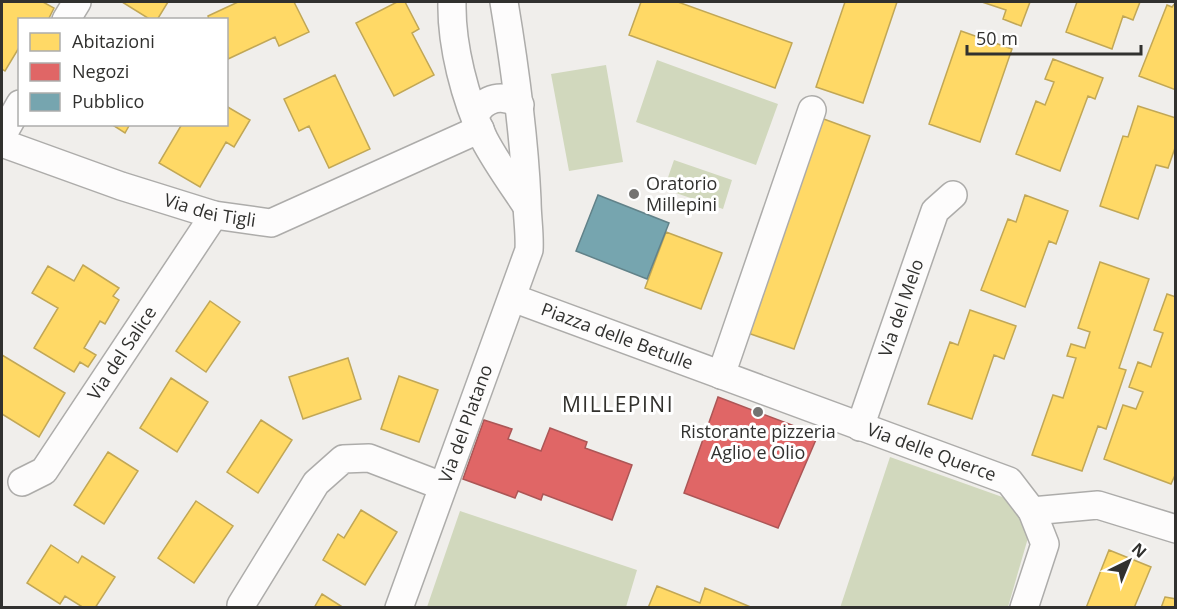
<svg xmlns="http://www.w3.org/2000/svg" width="1177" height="609" font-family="'Open Sans',sans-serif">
<rect width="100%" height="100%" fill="#f0eeeb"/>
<!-- green -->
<path fill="#d1d8bd" d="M657,60L778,104L756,165L636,122Z
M606,65L623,162L569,171L551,74Z
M674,160L732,180L723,209L664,189Z
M890,457L1008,499L1030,531L1008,607L840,608Z
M460,511L637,570L626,607H427Z"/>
<!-- homes -->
<path fill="#ffd966" stroke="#c1a756" stroke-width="1.5" d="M2,2H43L54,8L48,20H20V46L5,71L2,69Z
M122,2H168L157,20H151Z
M238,2H294L309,32L279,46L275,37L228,59L226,20H209L208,16Z
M397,2H405L419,29L412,33L434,75L394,96L356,23Z
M641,2H678L792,43L775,88L629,35Z
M845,2H897L863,103L816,87Z
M982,2H1030L1021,26L1003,19L1006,10Z
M1077,2H1140L1133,20L1123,16L1112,49L1066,32Z
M1176,2V90L1139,76L1167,5L1172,7Z
M961,31L1012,49L980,142L929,124Z
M1053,59L1103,78L1095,99L1088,96L1060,171L1016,154L1036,101L1045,105L1054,82L1045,79Z
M335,75L370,149L329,168L309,126L299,131L284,99Z
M226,106L250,120L234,147L226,142L200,187L159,163L182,124H226Z
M1138,106L1176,118V145L1168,168L1156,165L1138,219L1100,206L1123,136L1128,137Z
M821,118L870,136L794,349L745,332Z
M111,124H130L125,133Z
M1025,195L1068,211L1056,244L1049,241L1025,307L981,290L1008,219L1016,222Z
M666,232L722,253L701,309L645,288Z
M1100,262L1149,279L1119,368L1126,370L1106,429L1098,426L1082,471L1032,455L1053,395L1063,398L1076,358L1067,356L1071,344L1085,348L1090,332L1078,328Z
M83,265L119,288L113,296L119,300L105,324L100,321L84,348L96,355L88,367L80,362L74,372L34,348L58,308L32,293L48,266L74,281Z
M1167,294L1176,297V473L1171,484L1104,459L1123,405L1136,409L1143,392L1129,387L1138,362L1151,367L1163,333L1154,330Z
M210,301L240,322L206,372L176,351Z
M970,310L1016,326L1004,359L994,355L972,419L928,404L950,342L958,345Z
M2,355L65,393L39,437L2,414Z
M348,358L361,399L303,419L289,377Z
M399,376L438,390L419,442L381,429Z
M171,378L208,402L177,452L140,428Z
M261,420L292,440L258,493L227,472Z
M108,452L138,471L104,524L74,505Z
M196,501L233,526L194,583L158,558Z
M361,510L397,532L365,585L323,560L338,534L344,538Z
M51,545L78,563L82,556L115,577L95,608H84L65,596L60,604L27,583Z
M1109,550L1151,567L1134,608H1086Z
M657,586L700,603L705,588L753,608H648Z
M322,594L344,608H314Z
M1165,597L1176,599V608H1161Z"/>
<!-- shops -->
<path fill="#e06666" stroke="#ac5656" stroke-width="1.5" d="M718,397L818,435L778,528L684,493Z
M484,420L512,429L508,439L541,451L550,428L587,442L585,448L632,465L612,520L543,494L541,500L518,491L515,498L463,479Z"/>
<!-- public -->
<path fill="#76a5af" stroke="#618289" stroke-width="1.5" d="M598,195L669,223L647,279L576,251Z"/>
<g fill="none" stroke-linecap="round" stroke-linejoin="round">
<!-- minor casing -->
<g stroke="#adacaa" stroke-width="30">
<g id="minor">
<path d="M452,2C451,45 465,99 484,139C496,162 512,184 526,205"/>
<path d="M66,20L77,2"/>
<path d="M475,115C485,97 503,93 520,105"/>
<path d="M2,136L20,104"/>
<path id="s1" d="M2,143L121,186L214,215L271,223L480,129"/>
<path id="s2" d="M513,298L1009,481L1032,511L1045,544L1024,608"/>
<path d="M721,375L812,110"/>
<path id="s3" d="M860,427L935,211L953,195"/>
<path id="s4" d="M22,482L44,471L214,215"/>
<path d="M1032,511L1098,505L1176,529"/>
<path d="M241,605L316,483L343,459L369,458L442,486"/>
<path id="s5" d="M399,608L529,250C530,233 527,217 527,200C524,133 515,68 504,2"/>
</g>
</g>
<!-- minor -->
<use href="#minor" stroke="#fdfcfc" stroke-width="27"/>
</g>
<!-- markers -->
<g fill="#747371" stroke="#fff" stroke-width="2">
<circle cx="634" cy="194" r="6"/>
<circle cx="758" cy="412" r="6"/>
</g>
<g text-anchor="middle" stroke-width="6" stroke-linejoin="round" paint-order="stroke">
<!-- poi labels -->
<g font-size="18" fill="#31312f" stroke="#fff" text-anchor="start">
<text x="646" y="190">Oratorio<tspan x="646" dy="21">Millepini</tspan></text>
<text x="758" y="438" text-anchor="middle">Ristorante pizzeria<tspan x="758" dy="21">Aglio e Olio</tspan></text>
</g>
<!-- street labels -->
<g font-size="18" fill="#31312f" stroke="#fff">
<text dy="6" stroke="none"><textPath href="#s1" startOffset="219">Via dei Tigli</textPath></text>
<text dy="6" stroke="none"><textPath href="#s3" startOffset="126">Via del Melo</textPath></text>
<text dy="6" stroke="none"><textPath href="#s2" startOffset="111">Piazza delle Betulle</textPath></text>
<text dy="6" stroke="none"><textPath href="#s4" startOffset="166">Via del Salice</textPath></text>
<text dy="6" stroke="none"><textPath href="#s5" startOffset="196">Via del Platano</textPath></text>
<text dy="6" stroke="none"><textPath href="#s2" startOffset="446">Via delle Querce</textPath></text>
</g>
<!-- quarter labels -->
<g font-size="21" letter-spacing="1.5" fill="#32312d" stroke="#fff">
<text x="618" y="412">MILLEPINI</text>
</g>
</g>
<!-- border -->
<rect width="1177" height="609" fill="none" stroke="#31312f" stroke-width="6"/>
<!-- legend -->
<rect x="18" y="18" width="210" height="108" fill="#ffffff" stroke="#adadac" stroke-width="1.5"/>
<rect x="30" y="33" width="30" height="18" fill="#ffd966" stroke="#adadac" stroke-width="1.5"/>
<text x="72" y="48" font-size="18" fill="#31312f">Abitazioni</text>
<rect x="30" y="63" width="30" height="18" fill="#e06666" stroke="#adadac" stroke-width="1.5"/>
<text x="72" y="78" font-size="18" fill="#31312f">Negozi</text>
<rect x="30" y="93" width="30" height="18" fill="#76a5af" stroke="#adadac" stroke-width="1.5"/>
<text x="72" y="108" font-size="18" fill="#31312f">Pubblico</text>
<!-- north arrow -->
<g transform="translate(1129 561) rotate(43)" stroke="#ffffff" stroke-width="4.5" paint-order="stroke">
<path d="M0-4.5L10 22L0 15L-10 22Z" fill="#31312f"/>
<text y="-9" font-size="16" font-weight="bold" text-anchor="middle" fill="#31312f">N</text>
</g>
<!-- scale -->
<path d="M967 45v9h174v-9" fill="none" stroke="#31312f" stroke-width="3"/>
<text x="976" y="45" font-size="18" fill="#31312f" stroke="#ffffff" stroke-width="4.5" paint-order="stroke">50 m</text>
</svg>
